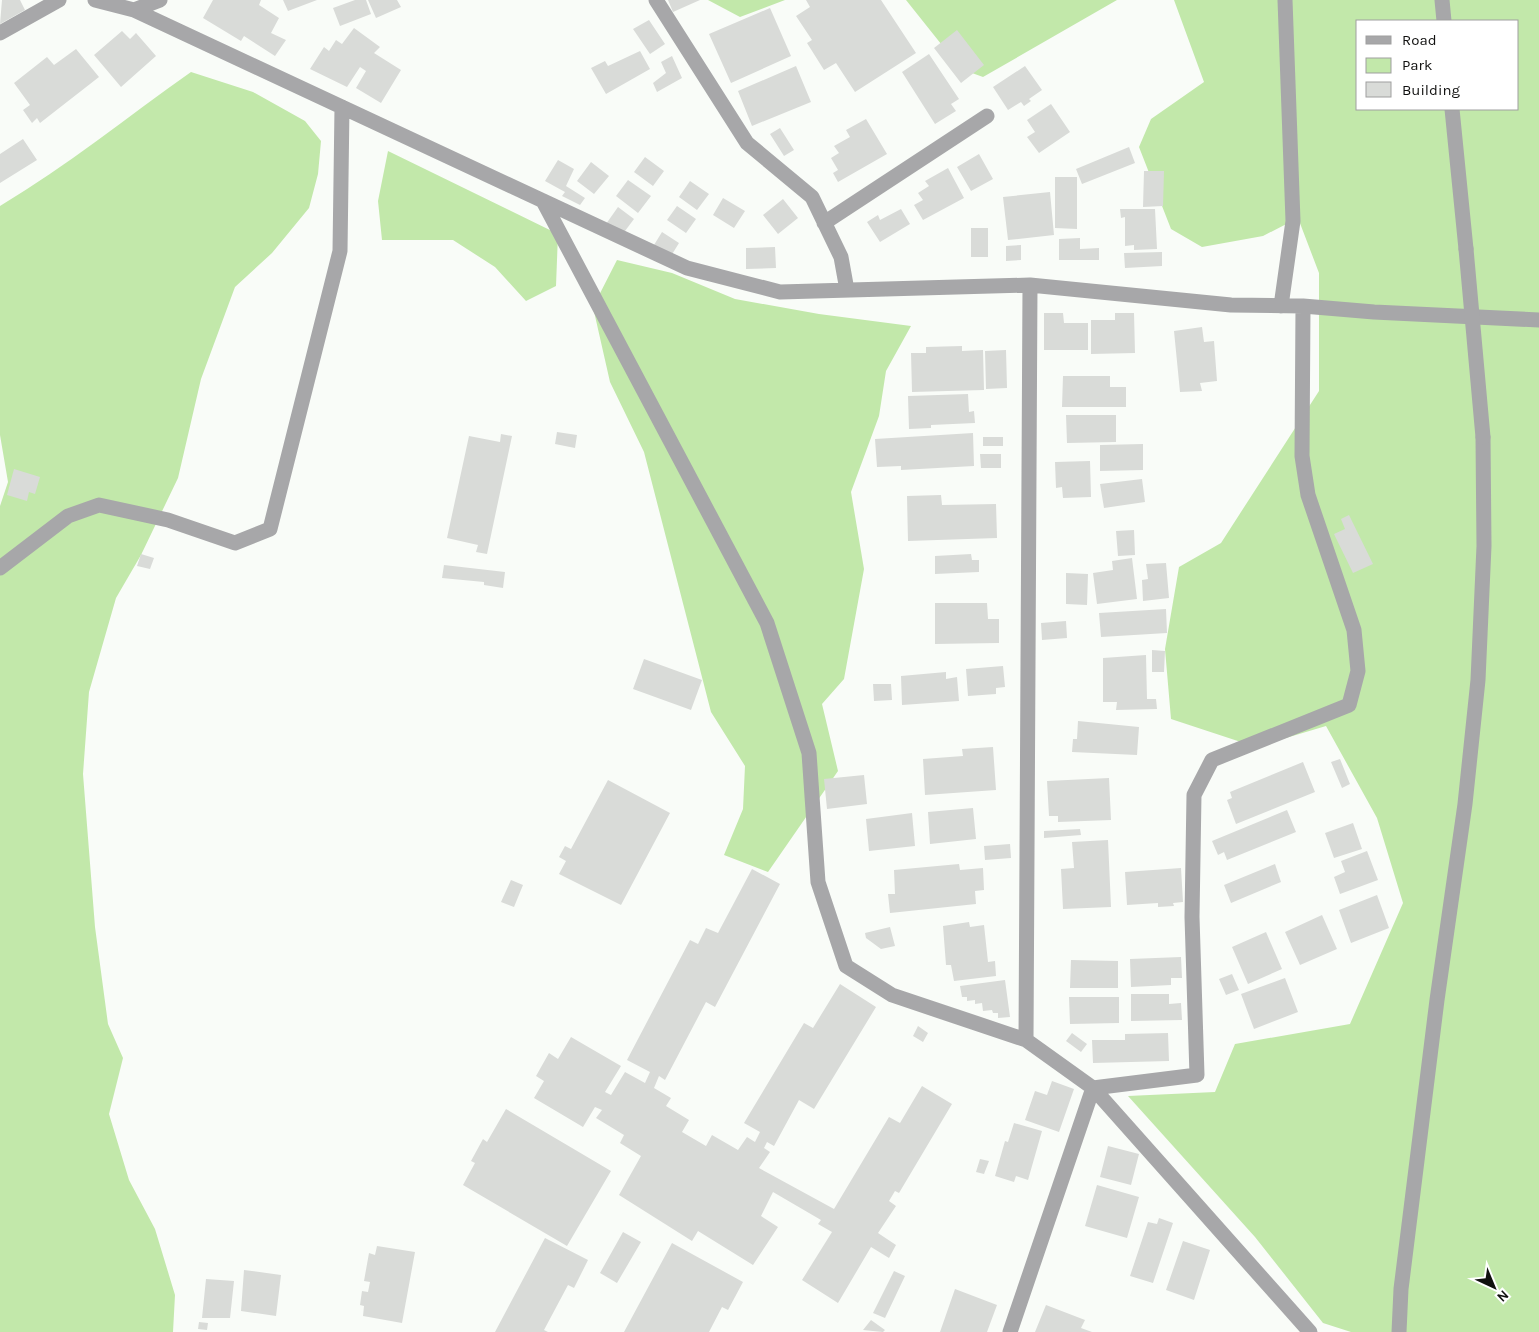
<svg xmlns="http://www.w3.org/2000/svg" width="1539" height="1332" font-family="Karla,sans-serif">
<rect width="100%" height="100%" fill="#f9fcf8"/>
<!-- green -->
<path fill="#c2e8aa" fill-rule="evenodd" d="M708,0H785L740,17Z
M906,0H1117L983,77L961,69Z
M1174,0H1539V1332H1351L1323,1323L1255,1237L1128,1096L1215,1092L1235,1044L1350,1024L1403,903L1377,818L1326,726L1256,747L1171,719L1165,649L1179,567L1221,543L1319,391V273L1298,218L1263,236L1202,247L1171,229L1139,147L1151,119L1204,82ZM1358,21H1518V109H1358Z
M191,72L253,92L305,121L321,141L318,174L309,208L272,253L235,287L201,379L178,478L141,555L116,598L89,692L83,774L95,927L108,1024L123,1058L109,1114L129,1180L155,1229L175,1295L173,1332H0V506L8,482L0,435V206C67,166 127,117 191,72Z
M388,151L558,234L556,286L526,301L495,267L453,240H382L378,201Z
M617,260L672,273L735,299L819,314L911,326L886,371L879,416L851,492L864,569L844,679L822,704L838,771L768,872L724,855L743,809L745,766L711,712L644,452L610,382L593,307Z"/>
<!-- building -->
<path fill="#d9dbd8" d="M2,0H20L25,10L0,24Z
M213,0H261L259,5L279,18L271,33L286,40L275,56L244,36L241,41L203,18Z
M283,0H317L288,11Z
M355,0H366L371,14L340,26L333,8Z
M368,0H397L401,7L376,18Z
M668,0H700L673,12Z
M806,0H881L916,53L855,92L836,63L824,70L807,43L812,40L796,16L810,7Z
M770,8L791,56L731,83L709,34Z
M649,20L665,44L650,54L633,29Z
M354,28L380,47L374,53L401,70L381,103L356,88L366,71L360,67L347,87L310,69L324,47L329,51L336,40L342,44Z
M957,30L984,65L961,83L934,48Z
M122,31L130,39L136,33L156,56L121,87L94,55Z
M76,49L99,77L40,123L37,118L32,123L23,110L30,105L14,83L47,57L54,65Z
M640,51L650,69L606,94L591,68L605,61L608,66Z
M929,54L959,99L951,104L956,111L935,124L902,72Z
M672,56L682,78L657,92L653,83L666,73L661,62Z
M796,66L811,102L752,126L738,91Z
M1025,66L1042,90L1029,99L1031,101L1024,106L1021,102L1008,110L993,87Z
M1051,104L1070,132L1039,153L1027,137L1035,132L1027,120Z
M866,119L887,154L838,182L833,173L838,170L831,158L839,153L834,146L850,137L846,130Z
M780,128L794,150L784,156L770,134Z
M23,139L37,160L0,183V154Z
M1129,147L1135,163L1082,184L1076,169Z
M979,154L993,179L971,191L957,167Z
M645,157L664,171L653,186L634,172Z
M558,160L574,169L566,186L585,198L580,205L562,196L565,192L545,181Z
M591,162L609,176L594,194L577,181Z
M948,168L964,198L923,220L914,205L923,200L918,193L929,186L925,181Z
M1144,171H1164L1163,206L1143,207Z
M1055,177H1077V229L1055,228Z
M628,180L651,196L638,213L616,196Z
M690,181L709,194L697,210L679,197Z
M1050,192L1054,235L1008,240L1003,197Z
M723,198L745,211L734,228L713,215Z
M783,199L798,218L778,234L763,215Z
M677,206L696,219L686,233L667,220Z
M618,207L634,219L622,235L606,224Z
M901,209L910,224L880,242L867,222L878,215L880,220Z
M1120,209H1155L1157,249L1134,250V245L1125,246V217L1121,218Z
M971,228H988V257H971Z
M662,232L679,243L671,256L654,245Z
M1080,238V249L1099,248V260H1059V239Z
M1021,245V260L1006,261V246Z
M775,247L776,268L746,269V248Z
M1162,252V266L1125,268L1124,253Z
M1044,313H1063L1064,323H1088V350H1044Z
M1115,313H1134L1135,353L1091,354V320H1115Z
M1202,327L1204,342L1214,341L1217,381L1200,383L1202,391L1180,392L1174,331Z
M962,346V351L983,350L984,390L912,392L911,353H926V347Z
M1006,350L1007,388L986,389L985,351Z
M1063,376H1110V387H1126V407H1062Z
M968,394L969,412L974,411L975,423L931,425V428L909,429L908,396Z
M1066,415H1116V442L1067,443Z
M557,432L577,435L575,448L555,444Z
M973,433L974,466L901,470V466L877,467L875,439Z
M501,434L512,436L487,554L476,552L478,545L447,538L469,436L500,442Z
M983,437H1003V446H983Z
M1143,444V470L1100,471V445Z
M980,454H1001V468H981Z
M1090,461L1091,497L1063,498L1062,487L1056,488L1055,462Z
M14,469L40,477L35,494L29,492L27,501L7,495Z
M1142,479L1145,502L1104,508L1100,484Z
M941,495L942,505L996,504L997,538L908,541L907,496Z
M1349,515L1373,564L1353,573L1334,534L1345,529L1341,519Z
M1134,530L1135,555L1118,556L1116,531Z
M141,554L154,558L150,569L137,566Z
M971,554L972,560H979V572L935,574V556Z
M1132,558L1137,599L1097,604L1093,573L1113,570L1112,561Z
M1166,563L1169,598L1143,601L1142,580L1148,579L1146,564Z
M444,565L505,572L503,588L484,585V582L442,578Z
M1066,573L1088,574L1087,605L1066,604Z
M935,603H987L988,619H999V643L935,644Z
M1166,609L1167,633L1101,637L1099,613Z
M1066,621L1067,638L1042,640L1041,623Z
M1152,650L1165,651L1164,672H1152Z
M1146,655L1147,699H1156L1157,709L1116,710L1117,702H1103V658Z
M644,659L702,680L691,710L633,689Z
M1003,666L1005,687L996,688V694L968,696L966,669Z
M946,672V679L957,677L959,701L902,705L901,676Z
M873,684H891L892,700L874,701Z
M1078,721L1139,727L1137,755L1072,752L1073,739H1077Z
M993,747L996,790L925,795L923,759L963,756L962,749Z
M1340,759L1350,784L1342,788L1331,762Z
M1303,762L1315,792L1236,824L1227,800L1232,798L1230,792Z
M864,775L867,804L827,809L824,779Z
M1109,778L1111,820L1058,822V816H1049L1047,781Z
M608,780L670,813L621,905L559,874L566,861L559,857L565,846L571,849Z
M973,808L976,839L930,844L928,812Z
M1287,810L1296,832L1227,860L1224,852L1218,855L1212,841Z
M912,813L915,846L869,851L866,819Z
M1353,823L1362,849L1334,858L1325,833Z
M1080,829L1081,835L1044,838V831Z
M1108,840L1111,907L1063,909L1061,869L1074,868L1072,842Z
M1010,844L1011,858L985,860L984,846Z
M1367,851L1378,880L1340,894L1334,877L1345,872L1341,861Z
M959,864L960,870L983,868L984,890L975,891L976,904L890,913L888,894H895L894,870Z
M1275,864L1281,882L1231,903L1224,885Z
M1181,868L1183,902L1173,903L1174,906L1158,907V903L1127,905L1125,872Z
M752,869L780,884L715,1007L706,1002L665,1080L659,1076L654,1088L671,1098L666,1106L689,1120L682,1132L706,1146L712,1135L738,1150L747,1137L755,1142L760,1132L744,1123L804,1023L813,1028L840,984L876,1007L814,1109L799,1100L774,1146L767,1142L764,1148L770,1152L759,1168L834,1209L889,1117L900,1123L922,1086L952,1104L899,1193L895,1191L889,1201L896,1206L878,1233L896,1245L889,1258L871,1247L838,1303L802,1280L832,1232L818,1224L821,1220L773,1192L761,1216L778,1227L753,1265L698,1231L692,1241L619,1195L641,1156L620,1143L624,1135L596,1118L602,1110L595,1107L583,1127L534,1098L544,1081L536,1076L549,1053L558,1059L571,1037L621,1066L605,1092L611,1095L625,1072L645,1083L650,1072L627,1060L690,940L698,944L706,928L718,933Z
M511,880L523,885L514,907L501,902Z
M1377,895L1389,928L1351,943L1339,910Z
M1322,915L1337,949L1300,965L1285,932Z
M969,922L970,927L984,925L988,962L995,961L996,976L954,981L951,965H946L943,926Z
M890,927L895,946L881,949L866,938L865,933Z
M1266,932L1282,969L1248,984L1232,947Z
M1181,957L1182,978H1171V985L1131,987L1130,959Z
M1071,960L1118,961V988H1070Z
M1232,974L1239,990L1226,995L1219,979Z
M1285,978L1298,1012L1254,1029L1241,994Z
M1005,980L1010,1017L998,1018V1013H993L992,1010L983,1011L982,1003L975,1004V1000L967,1001V997H962L960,986Z
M1131,994H1169V1004L1181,1003L1182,1020L1131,1021Z
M1069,997H1119V1023L1070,1024Z
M918,1026L928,1033L923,1042L913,1036Z
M1072,1033L1087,1044L1081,1052L1066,1041Z
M1168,1033L1169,1061L1093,1063L1092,1040H1125V1034Z
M1052,1081L1074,1089L1059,1132L1025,1120L1035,1091L1047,1095Z
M506,1109L611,1171L567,1246L463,1185L475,1163L471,1161L483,1139L487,1142Z
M1014,1123L1042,1131L1028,1180L1016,1176L1014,1182L995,1176L1005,1141L1008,1142Z
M1108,1146L1139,1154L1131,1185L1100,1177Z
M980,1159L989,1161L984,1174L976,1172Z
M1097,1185L1139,1197L1127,1238L1085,1226Z
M1159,1218L1173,1223L1153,1283L1130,1276L1148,1222L1157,1224Z
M623,1232L641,1242L617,1283L600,1273Z
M545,1238L588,1260L574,1288L568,1285L544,1330L548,1332H495Z
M1183,1241L1210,1250L1194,1300L1166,1290Z
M672,1243L743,1282L728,1310L722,1307L709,1332H624Z
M377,1246L415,1252L402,1323L363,1316L364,1306L360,1305L362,1291L368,1292L370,1282L364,1281L369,1253L375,1255Z
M244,1270L281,1275L276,1316L241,1311Z
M894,1271L905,1276L885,1318L873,1313Z
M206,1279L234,1281L230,1318H202Z
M955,1289L997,1305L987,1332H940Z
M1046,1305L1085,1320L1081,1328L1092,1332H1035Z
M871,1320L885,1330L883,1332L863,1330Z
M199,1322L208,1323L207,1330L198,1329Z"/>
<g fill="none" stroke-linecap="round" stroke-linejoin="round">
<!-- minor -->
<path stroke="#a7a7a9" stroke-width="15" d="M95,0L134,10L687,268L780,292L1030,285L1231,305L1303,306L1374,312L1539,320
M656,0L747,143L812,197L841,257L847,290
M1442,0L1444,21
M134,10L160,0
M0,33L59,0
M1452,109L1466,249
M543,201L767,623L809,753L818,882L846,966L892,995L1026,1040L1093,1088L1310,1332
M824,223L987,116
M1281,306L1293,221L1285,0
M0,568L68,516L99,505L168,520L235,543L270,529L340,251L342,107
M1026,1040L1030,285
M1010,1332L1093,1088L1197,1075L1192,917L1194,795L1212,760L1349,705L1358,671L1354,630L1308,495L1302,456L1303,306
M1399,1332L1401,1289L1437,1000L1465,804L1478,680L1484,546L1483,437"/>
<!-- minor-bridge -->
<path stroke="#a7a7a9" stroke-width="15" d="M1466,249L1483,437"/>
</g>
<!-- legend -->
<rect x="1356" y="20" width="162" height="90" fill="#ffffff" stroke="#9f9f9f"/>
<rect x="1366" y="36" width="25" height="8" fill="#a7a7a9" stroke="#9f9f9f"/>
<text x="1402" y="45" font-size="15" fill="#10100f">Road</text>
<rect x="1366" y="58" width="25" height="15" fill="#c2e8aa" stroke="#9f9f9f"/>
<text x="1402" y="70" font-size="15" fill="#10100f">Park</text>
<rect x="1366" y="82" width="25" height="15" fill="#d9dbd8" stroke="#9f9f9f"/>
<text x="1402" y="95" font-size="15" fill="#10100f">Building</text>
<!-- north arrow -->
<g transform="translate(1494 1287) rotate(136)" stroke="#ffffff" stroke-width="4" paint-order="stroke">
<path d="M0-4L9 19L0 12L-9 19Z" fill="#10100f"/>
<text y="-8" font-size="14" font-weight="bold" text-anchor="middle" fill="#10100f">N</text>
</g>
</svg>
